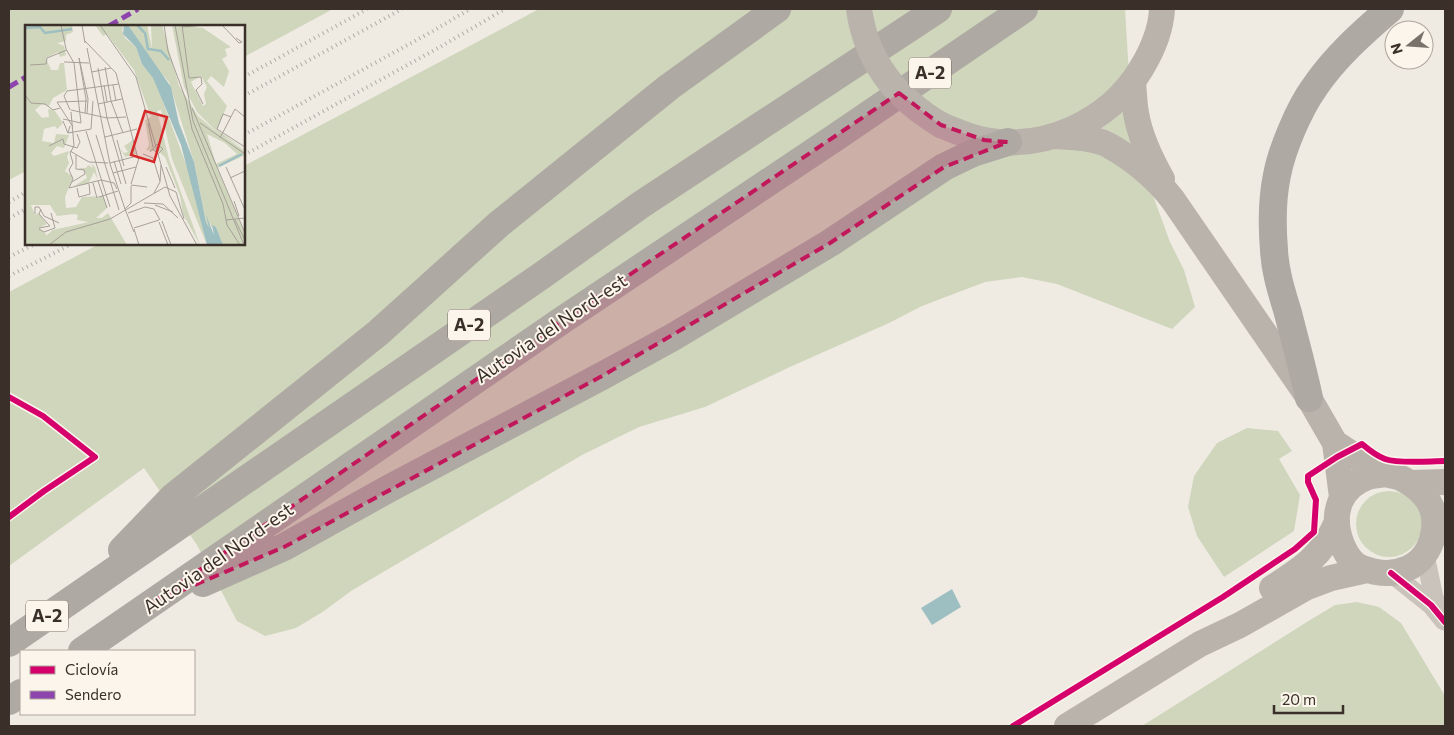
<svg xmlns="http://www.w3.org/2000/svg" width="1454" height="735" font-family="Commissioner,sans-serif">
<rect width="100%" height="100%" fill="#efebe3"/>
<!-- green -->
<path fill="#cfd6bc" d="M9,9H333L244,57V26H26V171L9,180Z
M539,9H1125L1133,141L1170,242L1184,270L1195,307L1172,329L1057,284L1022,277L985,282L922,306L889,323L792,366L705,407L639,427L582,455L351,591L324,611L296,628L265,636L237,621L197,545L144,468L9,566V292L99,244H244V166Z
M1247,428L1278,431L1292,451L1279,459L1300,495L1294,531L1224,577L1197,536L1188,507L1194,476L1217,443Z
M1356 524a33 33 0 1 1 66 0a33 33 0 1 1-66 0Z
M1357,602L1379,607L1401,623L1445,696V726H1142L1310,620L1335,605Z"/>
<!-- water -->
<path fill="#9ebfc1" d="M952,589L961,607L932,625L921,608Z"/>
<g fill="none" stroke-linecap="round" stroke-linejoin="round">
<!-- minor -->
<path stroke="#c9c3bc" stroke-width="19" d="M1425,555L1434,598L1441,612
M1391,573L1431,605L1444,621"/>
<!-- secondary -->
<path stroke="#b9b3ac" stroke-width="26" d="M1133,81C1134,92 1134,103 1136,113C1140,137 1150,158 1162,179
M941,125C955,131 969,137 984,140C1045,151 1109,122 1141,69C1152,51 1161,30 1162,9
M1055,136C1071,137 1087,137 1101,142C1106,143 1111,147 1115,149C1138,163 1157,179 1173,200L1309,398L1335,443L1342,497
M1335,443C1351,453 1369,466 1387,474C1391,476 1396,476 1401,478C1425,490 1439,508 1433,535C1430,550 1421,563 1406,569C1397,573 1386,574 1376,572C1369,570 1361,569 1355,564C1348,558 1344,550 1341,542C1331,514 1339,487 1368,477C1374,475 1381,475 1387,474
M1410,483L1445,482
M1272,588C1302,569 1322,556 1337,522
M1067,726L1200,644L1240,625L1307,587L1331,578L1367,570"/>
<!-- motorway -->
<path stroke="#aea9a2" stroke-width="28" d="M1309,398C1303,369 1295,341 1288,313C1282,293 1275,272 1274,250C1272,226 1272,199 1277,175C1282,149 1299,109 1314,88C1334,58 1363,32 1390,9
M122,550L173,497L378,333L499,224L669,87L777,9
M203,583L284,547L390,488L602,376L673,337L830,243L944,167L973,153L1008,142
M9,643L541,276L642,204L938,9
M82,651L564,319L836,137L1024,9
M9,701L21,693"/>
<!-- rail -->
<path stroke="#b1aca6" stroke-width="4" stroke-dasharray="1 4" stroke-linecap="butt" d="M244,77L367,9
M244,96L402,9
M244,135L433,31L470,9
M244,155L440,47L505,9
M9,202L26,192
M9,218L26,209
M9,257L35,244
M9,276L72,244"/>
<!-- secondary-bridge -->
<path stroke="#b9b3ac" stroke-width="26" d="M859,9C866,61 897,99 941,125"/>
<!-- quiet -->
<path stroke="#8e44ad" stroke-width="5" stroke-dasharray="10 5" stroke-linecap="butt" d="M109,26L138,9
M9,87L26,77"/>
<!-- cycleway casing -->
<g stroke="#fbf5eb" stroke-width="9">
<path id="cycleway" d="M9,397L43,416L95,457L44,491L9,517
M1391,573L1431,605L1445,622
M1013,726L1223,597L1295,549L1314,532L1316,500L1308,482V476L1337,457L1362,444C1369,450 1377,456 1385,459C1399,464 1430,461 1445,461"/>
</g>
<!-- cycleway -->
<use href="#cycleway" stroke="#d6006c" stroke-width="6"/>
</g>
<!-- marked area -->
<path fill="#c2185b" fill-opacity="0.2" stroke="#c2185b" stroke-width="4" stroke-dasharray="10 6" stroke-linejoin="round" d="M899,93L941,125L984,140L1008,142L944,167L830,243L602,376L284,547L150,604L564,319Z"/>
<g text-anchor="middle" stroke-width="4" stroke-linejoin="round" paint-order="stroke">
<!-- shield labels -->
<g fill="#fbf5eb" stroke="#746b63" stroke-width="1">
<rect x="909" y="57.5" width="42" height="31" rx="4"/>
<rect x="448" y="309.5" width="42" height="31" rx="4"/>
<rect x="26" y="600.5" width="42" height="31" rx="4"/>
</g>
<g font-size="18" font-weight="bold" fill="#3a3029">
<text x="930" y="79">A-2</text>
<text x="469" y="331">A-2</text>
<text x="47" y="622">A-2</text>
</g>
<!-- street labels -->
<g font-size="19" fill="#3a3029" stroke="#fbf5eb">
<text transform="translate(551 328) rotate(-34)" y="7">Autovia del Nord-est</text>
<text transform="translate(218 558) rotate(-35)" y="7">Autovia del Nord-est</text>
</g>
</g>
<!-- overview -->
<g transform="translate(25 25)">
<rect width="220" height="220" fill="#efebe3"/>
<path d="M0,0H47L48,7L41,10V16L32,18L39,21L41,30L35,32L33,27L21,33L26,45H33L35,38H39L42,65L28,73L24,81L17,79L10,85L17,93L24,92L23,84L30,86L38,98L32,104L30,101L19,104L17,116L29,118L31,109L44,110L39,123L32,121L26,128L29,131L44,126L42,132L44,138L40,146L48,152L40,172L41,183L51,182L57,172L78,171L82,183L71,193H77L83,188L102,220H0ZM6,180H25L32,191L49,189L53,190L52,195L64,197L28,205L22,210L14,203L22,199L13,188L10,190ZM70,0H99L97,5L100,13L111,22L117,39L129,53L165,150L182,220L147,134L136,85L132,86L144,134L175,220L158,189L155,171L140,132L134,127L121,125L124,120L120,95L126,92L109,45L82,9L78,11ZM103,0H122L127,24L126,0H137L154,61L173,91L195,110L172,87L159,62L147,0L178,3L206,22L200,24L202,31L197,34L204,46L199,62L186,51L182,56L202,81L192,105L220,124L198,111L220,126V130L192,143L220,209V220H198L191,202L187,201L192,212L183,195L186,208L182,201L169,137L144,57L121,31ZM176,51L182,62L179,69L181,79L178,81L166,57ZM182,109L200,118L212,129L191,139ZM108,115L111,129L100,132L95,123L99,128L103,127L99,121ZM66,138L70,142L73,155L69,147L63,159L49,161L62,153L59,145L53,143H61L63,140L68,143Z" fill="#cfd6bc" fill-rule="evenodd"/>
<path d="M99,0H103L146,62L154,98L169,137L181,197L184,203L181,190L189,210L187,200L191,202L198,220H182L156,120L128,53L117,39L111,22L98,9Z" fill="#9ebfc1"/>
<path fill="none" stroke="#9ebfc1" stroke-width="2.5" d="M112,0L120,8L123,24L136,26L144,35M0,3L15,2L20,8L47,4M194,141L217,129"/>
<path fill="none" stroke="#a7a099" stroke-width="1" d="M36,0L41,24L49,38L56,98L38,94M57,0L60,18M75,0L111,52L145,171L172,220M139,0L143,26L161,75L167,104L198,179L202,200L215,220M150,0L168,96L219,220M157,0L164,53L176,52L177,59L171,65L178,79M197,0L214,18L217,17L211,13M157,2L181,0M60,16L91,48L113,134M62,23L85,139M39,37L64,38M5,40L21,39L22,33L42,25M80,42L86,76L98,108M73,43L82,93L101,159M67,47L86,43M79,60L82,77M88,60L91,76M0,70L6,78L20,79L28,85L35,83M73,79L97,74M167,83L220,208M45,85L39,71L42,66L94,59M46,85L82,93L101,92M46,87L49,121L45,128L48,138L44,145L48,154L44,163L76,155M60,88L61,74L54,33L63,74L62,88M206,92L198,89L192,104L220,122M38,96L43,108L45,101M123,98L128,122M175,98L220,129M48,102L32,77L62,76M61,106L85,182M43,108L66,104L68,76M71,110L94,185M80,112L112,104M195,113L210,84L220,92M92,115L99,141M24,121L38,114L39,119L52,123L55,117L52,109M45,126L64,137L83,138M125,127L132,119L138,124L133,129L128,124M118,129L128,133L135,156M89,136L96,159M85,138L112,131M85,139L100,184L106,178V161M141,142L150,163M201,142L220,185M88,148L111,142M205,153L220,146M76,155L89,158L92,164M73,156L82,183M47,157L60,149L59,145L51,144V130M68,158L72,173M106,159L114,133M106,160L122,162M52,163L54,172L65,169L64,159M129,168L135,157L136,140M74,172L93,166M209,176L214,191M119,178L138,179L153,193M130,180L148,187M100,184L109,207M103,188L120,182L129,184L135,195M10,189V182H14L19,191L34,198M201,195L220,193M210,195L220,215M137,196L146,220M134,197L143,220M14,203L25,201L14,189L16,184M109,203L134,195M14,204L19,207L30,203L26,188M109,204L114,220M24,220L41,207L85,194L140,162L151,167L159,194"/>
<path fill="#d62828" fill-opacity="0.15" stroke="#d62828" stroke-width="2.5" d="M120,86L142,92L129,137L106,130Z"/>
<rect width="220" height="220" fill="none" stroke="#3a3029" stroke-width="2.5"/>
</g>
<!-- border -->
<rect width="1454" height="735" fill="none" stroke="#3a3029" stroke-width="20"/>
<!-- legend -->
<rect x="20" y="650" width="175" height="65" fill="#fbf5eb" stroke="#aea69d"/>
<rect x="30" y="666" width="25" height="8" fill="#d6006c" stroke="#aea69d"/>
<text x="65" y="675" font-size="15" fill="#3a3029">Ciclovía</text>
<rect x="30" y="691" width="25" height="8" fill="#8e44ad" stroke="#aea69d"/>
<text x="65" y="700" font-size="15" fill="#3a3029">Sendero</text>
<!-- north arrow -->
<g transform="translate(1409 45) rotate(253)"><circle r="24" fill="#fbf5eb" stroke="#aea69d"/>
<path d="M0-4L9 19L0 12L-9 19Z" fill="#79716a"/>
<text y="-8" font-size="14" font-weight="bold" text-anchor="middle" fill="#3a3029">N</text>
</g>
<!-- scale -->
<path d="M1274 705v8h69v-8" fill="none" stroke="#3a3029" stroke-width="2.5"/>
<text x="1282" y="705" font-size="15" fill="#3a3029" stroke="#fbf5eb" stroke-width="4" paint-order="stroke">20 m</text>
</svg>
